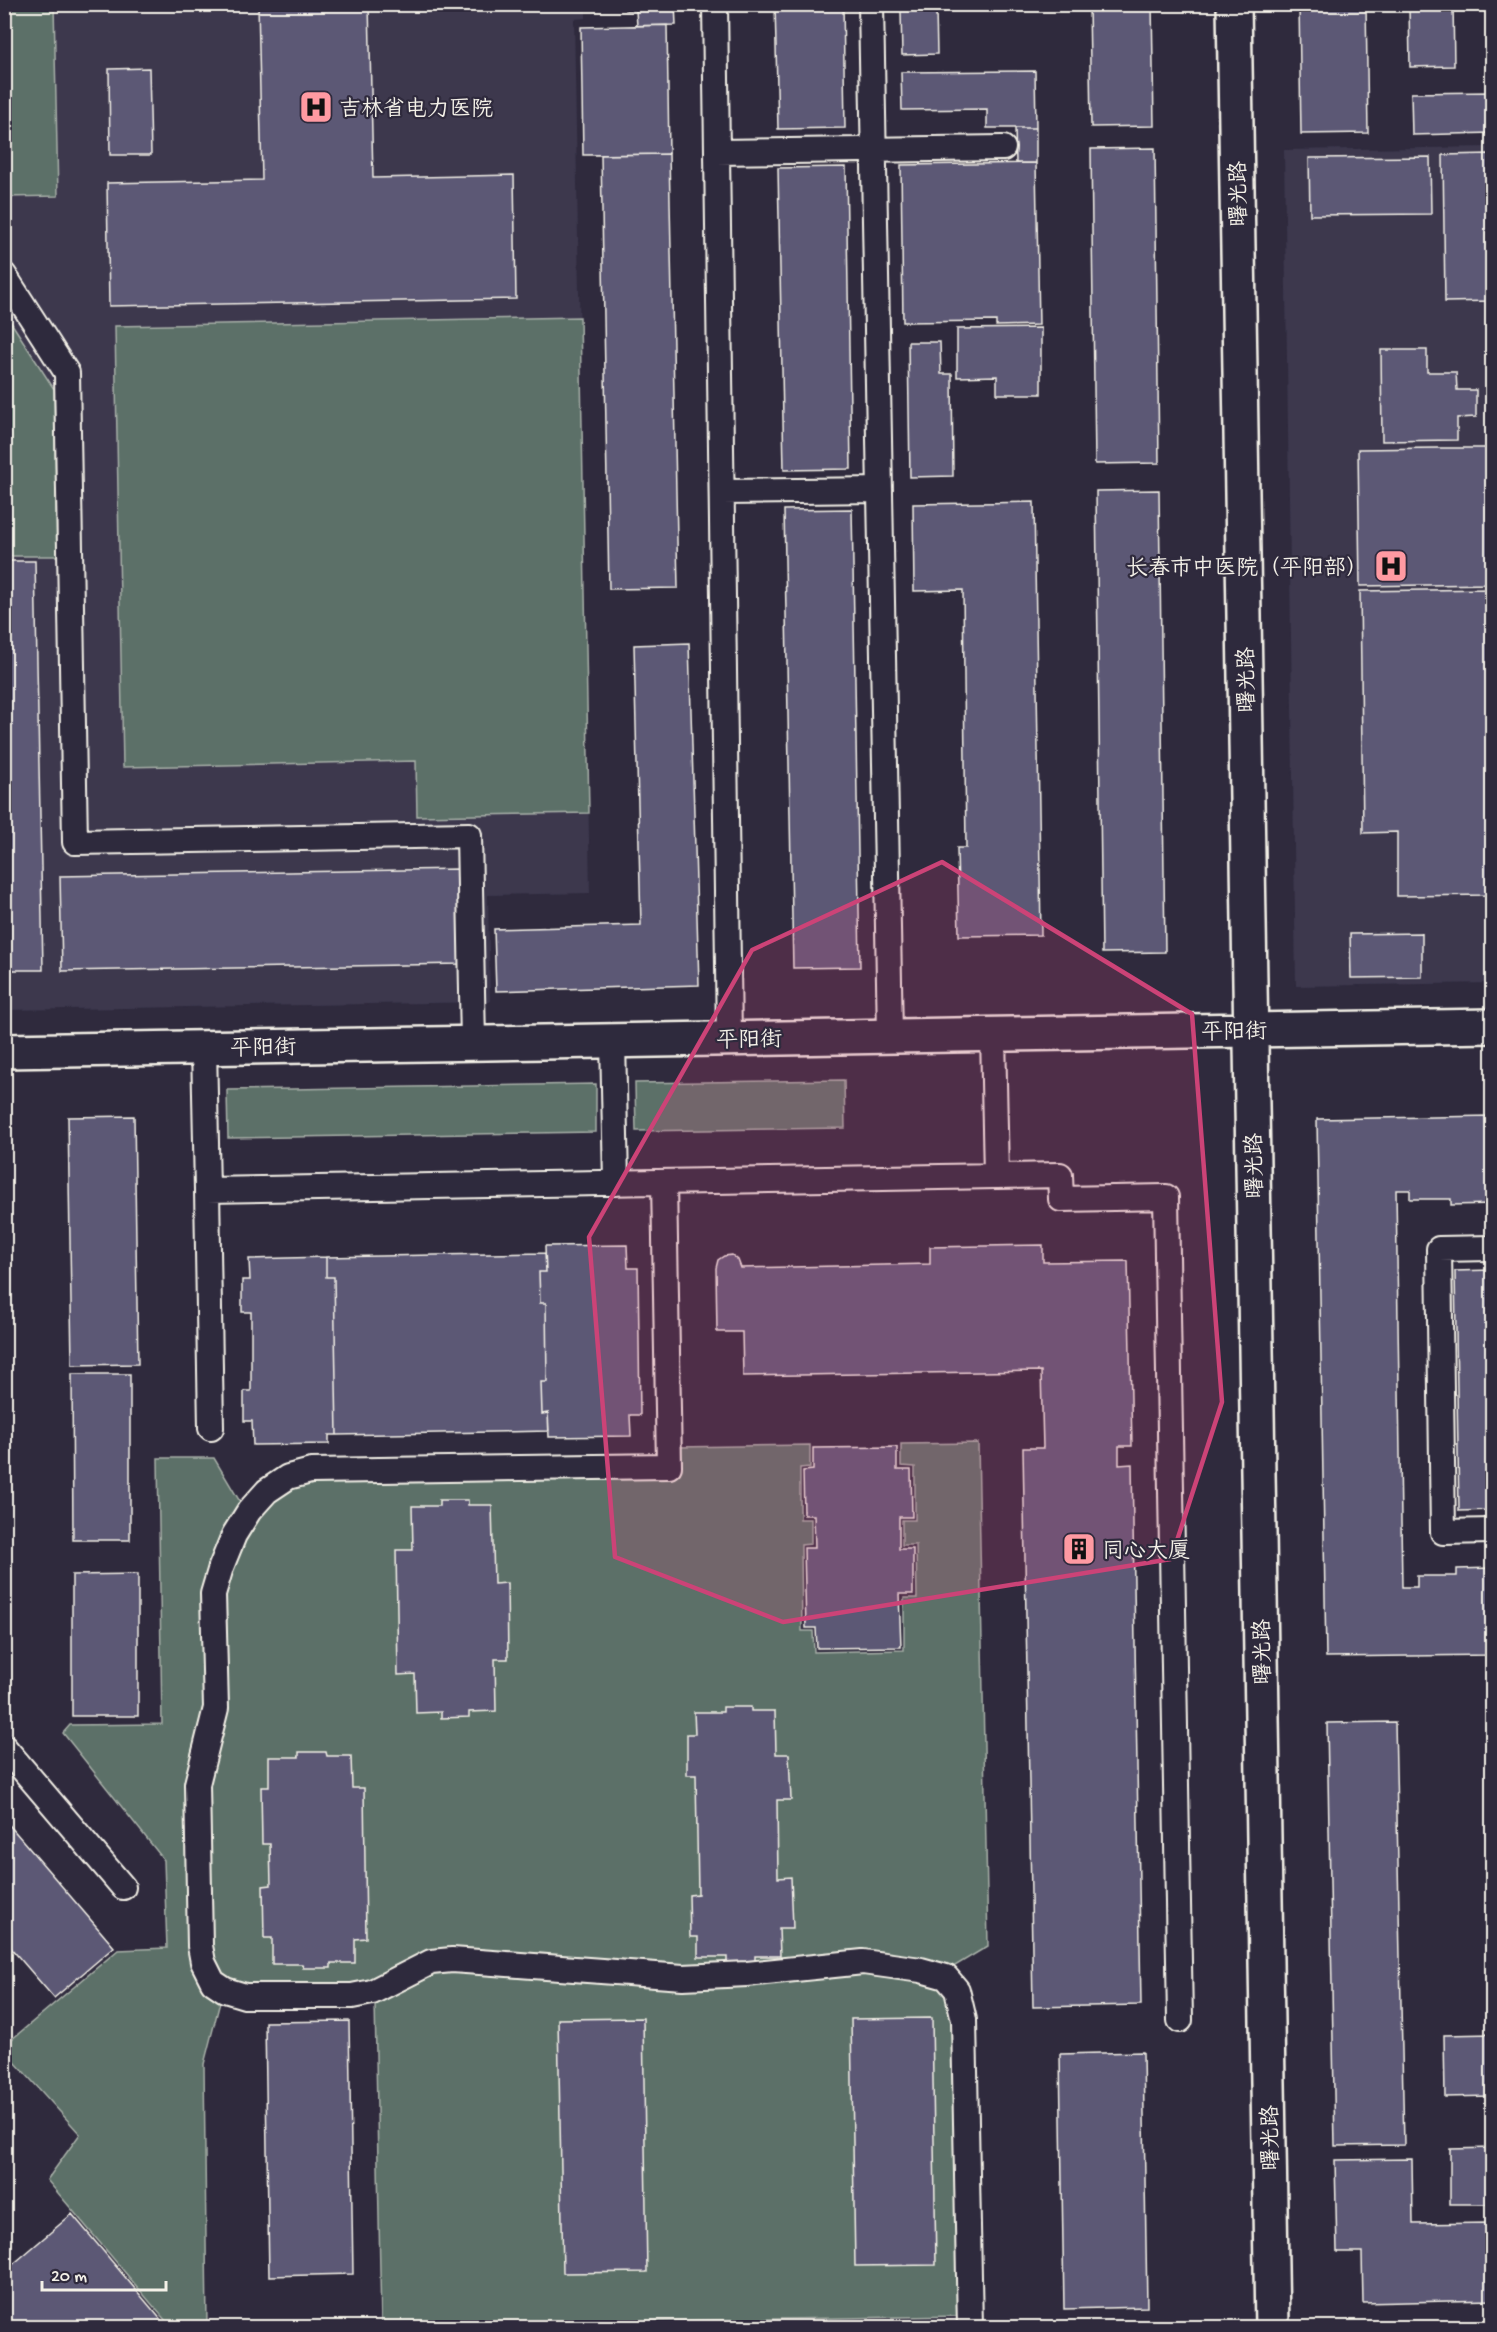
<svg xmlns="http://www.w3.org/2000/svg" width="1497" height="2332" font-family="'Gochi Hand','LXGW WenKai TC',sans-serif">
<rect width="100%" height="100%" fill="#2f2a3d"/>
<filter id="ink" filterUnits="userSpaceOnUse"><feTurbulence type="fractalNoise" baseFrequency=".0167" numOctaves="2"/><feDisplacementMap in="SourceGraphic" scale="12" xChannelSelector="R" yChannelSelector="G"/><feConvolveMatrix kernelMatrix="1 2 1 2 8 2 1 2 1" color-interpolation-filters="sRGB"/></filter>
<g filter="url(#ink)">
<!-- built -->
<path fill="#3c384e" d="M4,5H586V18L574,19L590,893L488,895L490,1002L5,1010Z
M1492,147V983L1296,986L1284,150Z"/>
<!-- green -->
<path fill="#5b6f68" stroke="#a8b0a8" stroke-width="1.5" d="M4,5H54L58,196L5,197Z
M5,313L54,389L57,556H5Z
M580,317L589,813L417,816L416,761L123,767L115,326Z
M844,1080L845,1128L636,1131L635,1083Z
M596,1084V1132L228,1138L227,1090Z
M978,1443L988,1946L950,1969L684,1968L452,1950L369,1983L351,1986L246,1987L220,1975L210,1945L207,1785L223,1595L242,1539L273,1498L292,1486L312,1481L678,1475V1447L810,1445V1467L800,1468V1519H811V1544L801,1545L802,1631H813L814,1652L904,1650V1598H917L916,1545H902V1520H915V1467L901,1466V1444Z
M158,1458H214L242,1505L226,1531L207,1707L191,1947L221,1998L204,2064L207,2327H171L47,2180L80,2134L5,2051V2045L118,1950L167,1948L164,1860L63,1733L70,1725L162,1724Z
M434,1971H862L941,1985L949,1995L956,2021L961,2316L381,2326L375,2001Z"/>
<!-- building -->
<path fill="#5c5875" stroke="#f4f1e8" stroke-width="1.5" d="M258,4H369L373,178L514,175L516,299L109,306L107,183L262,180Z
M626,4H675L676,25L637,26L636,10H626Z
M775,4H843L845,128L778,129Z
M1089,4H1152L1154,126L1091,127Z
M1299,4H1366L1368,133L1301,134Z
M1409,4H1453L1454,66L1410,67Z
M901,11H936L937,54L902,55Z
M667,25L669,154L583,155L581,27Z
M149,68L151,155H110L109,69Z
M1035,71L1036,128H987V109L902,110L901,72Z
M1492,92V133L1412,135L1411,93Z
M1015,128H1036V163H1016Z
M1155,148L1159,463L1095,464L1091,149Z
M669,154L678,588L609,589L601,155Z
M1492,154V301L1445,302L1443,155Z
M1430,157L1431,214L1310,215L1309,158Z
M1036,163L1039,325L996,326V321L903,322L901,165Z
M846,167L851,469L784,470L778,168Z
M1041,328V394H997V376L957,377V329Z
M908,342H940L941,374H952L953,476L910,477Z
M1381,350H1427V372H1456L1457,390H1476V417L1457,418V440L1382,441Z
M1439,448H1492V584L1360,586L1358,449Z
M1159,490L1165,952L1102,953L1096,491Z
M1034,502L1041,935L959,936L957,848H966L963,590L914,591L913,504Z
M852,509L860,967L793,968L784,510Z
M4,561H35L43,970H4Z
M1492,589V895L1397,896V832L1363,833L1360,591Z
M689,643L699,985L496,991L494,929L641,925L634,645Z
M459,869L461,964L62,971L60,876Z
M1422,933V977L1351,978L1350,934Z
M134,1116L138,1364L72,1365L68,1117Z
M1492,1116V1204L1451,1205V1199H1410V1190H1396L1402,1587H1417V1576H1457V1569L1492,1568V1655L1326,1657L1317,1119Z
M627,1245L628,1268H638L640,1415H630L631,1436L549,1437L548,1413L542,1414L541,1382H547L546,1303H540L539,1272H546L545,1246Z
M1043,1245V1262L1128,1261L1132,1446H1119V1465L1132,1464L1141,2005L1033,2007L1023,1448H1043L1041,1371L743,1376L742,1332H717L716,1268L718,1260L724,1256L732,1255L738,1260L741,1268L930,1264V1247Z
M545,1253L546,1272H539L540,1303H546L547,1382H541L542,1414L548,1413L549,1431L337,1435L334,1277H326V1257Z
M326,1257V1277H334L337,1435H329V1444L253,1445L252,1421H244V1391H251V1312H242V1280H250L249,1259Z
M1492,1270V1510L1459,1511L1455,1271Z
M72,1374H130V1540H73Z
M897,1447V1470H911L912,1517H899V1549H913V1594H899L901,1647L817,1648L816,1628H806L804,1548H815L814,1515H804L803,1471L813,1470V1448Z
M439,1500H468V1505H492L494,1584L507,1583L508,1659H495L496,1711L469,1712V1717L441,1718V1712L416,1713L415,1674L398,1675L396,1550H413L412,1506H439Z
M138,1574V1716H72V1575Z
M723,1707H751V1711H775L776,1754H789L791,1800H777L778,1878L791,1877L793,1928H779L780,1956H755V1962H727V1957H698V1937H690L689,1895L698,1894L696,1775H687V1734H695L694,1712H723Z
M1395,1722L1404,2145L1335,2146L1327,1723Z
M299,1752H326L327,1756H351L352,1788H364L366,1938L355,1939V1963H331V1968H303L302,1964H272V1938H264L263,1886L271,1885L270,1844H262L261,1787H269V1757H299Z
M4,1819L114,1947L54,1998L4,1940Z
M643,2018L647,2272L563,2273L558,2019Z
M932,2018L936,2265L855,2266L851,2019Z
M349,2021L353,2274L269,2276L265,2022Z
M1492,2034V2096L1445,2097L1444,2035Z
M1143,2052L1147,2307L1064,2309L1060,2054Z
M1492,2148V2204H1450V2149Z
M1412,2159L1413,2224L1492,2223V2300L1363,2303L1362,2252H1337L1335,2160Z
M72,2214L168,2328H4V2272Z"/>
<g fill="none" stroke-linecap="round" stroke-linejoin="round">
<!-- service casing -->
<g stroke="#f4f1e8" stroke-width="28">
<path id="service" d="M715,4L729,1039
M871,4L890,1036
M717,152L1003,148
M4,275L67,373L75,842L469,835L473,1043
M722,492L880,490
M993,1034L996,1176
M613,1040L616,1183
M204,1047L207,1190L1060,1175L1061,1199L1166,1197L1180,2020
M664,1182L669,1466L311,1471L288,1477L267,1491L249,1511L234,1535L221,1567L213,1594L216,1708L197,1784L200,1946L203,1962L213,1982L225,1990L245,1996H352L372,1992L431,1962L452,1960L683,1977L747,1974L863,1962L921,1970L946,1977L957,1990L964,2020L970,2328
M207,1190L211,1428
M1492,1248L1439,1249L1443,1532L1492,1531
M4,1747L123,1887"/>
</g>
<!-- tertiary casing -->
<g stroke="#f4f1e8" stroke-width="38">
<path id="tertiary" d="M1234,4L1272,2328
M4,1051L1492,1026"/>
</g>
<!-- service -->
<use href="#service" stroke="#2f2a3d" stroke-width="24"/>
<!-- tertiary -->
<use href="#tertiary" stroke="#2f2a3d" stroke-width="33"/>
</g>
</g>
<!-- marked area -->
<path fill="#cc4377" fill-opacity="0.2" stroke="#cc4377" stroke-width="4.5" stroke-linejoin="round" d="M942,862L1192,1014L1222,1402L1171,1559L783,1622L615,1557L589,1237L752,950Z"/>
<!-- icons -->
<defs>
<g id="hospital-square" transform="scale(1.725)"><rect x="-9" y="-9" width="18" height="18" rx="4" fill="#ff9aa2" stroke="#2f2a3d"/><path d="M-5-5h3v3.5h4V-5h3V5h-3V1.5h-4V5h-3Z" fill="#111"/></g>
<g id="building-square" transform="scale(1.725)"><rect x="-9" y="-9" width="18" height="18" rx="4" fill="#ff9aa2" stroke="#2f2a3d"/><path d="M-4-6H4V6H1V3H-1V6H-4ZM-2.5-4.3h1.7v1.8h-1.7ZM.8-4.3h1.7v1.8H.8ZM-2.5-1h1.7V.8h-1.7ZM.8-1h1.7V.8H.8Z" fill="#111"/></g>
</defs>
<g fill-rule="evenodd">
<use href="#hospital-square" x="316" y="107"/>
<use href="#hospital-square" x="1391" y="566"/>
<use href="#building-square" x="1079" y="1549"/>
</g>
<g text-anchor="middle" stroke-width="4.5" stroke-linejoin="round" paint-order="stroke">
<!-- poi labels -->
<g font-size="22" fill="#f4f1e8" stroke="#2f2a3d" text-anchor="start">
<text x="339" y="115">吉林省电力医院</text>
<text x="1368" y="574" text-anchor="end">长春市中医院（平阳部）</text>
<text x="1102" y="1557">同心大厦</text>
</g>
<!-- street labels -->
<g font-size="22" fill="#f4f1e8" stroke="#2f2a3d">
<text transform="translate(1237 194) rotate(-91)" y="8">曙光路</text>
<text transform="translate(1245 680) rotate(-91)" y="8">曙光路</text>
<text transform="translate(1234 1030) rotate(-1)" y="8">平阳街</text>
<text transform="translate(749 1038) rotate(-1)" y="8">平阳街</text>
<text transform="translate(263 1046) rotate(-1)" y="8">平阳街</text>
<text transform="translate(1253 1166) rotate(-91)" y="8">曙光路</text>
<text transform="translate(1261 1652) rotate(-91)" y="8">曙光路</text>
<text transform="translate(1269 2138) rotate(-91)" y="8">曙光路</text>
</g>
</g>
<!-- margin -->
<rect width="1497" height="2332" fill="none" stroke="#2f2a3d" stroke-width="24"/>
<rect x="12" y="12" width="1473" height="2308" fill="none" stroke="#f4f1e8" stroke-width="2" filter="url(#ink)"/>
<!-- scale -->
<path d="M42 2281v9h124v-9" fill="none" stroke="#f4f1e8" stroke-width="3"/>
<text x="51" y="2281" font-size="18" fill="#f4f1e8" stroke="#2f2a3d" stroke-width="4.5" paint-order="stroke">20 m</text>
</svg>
